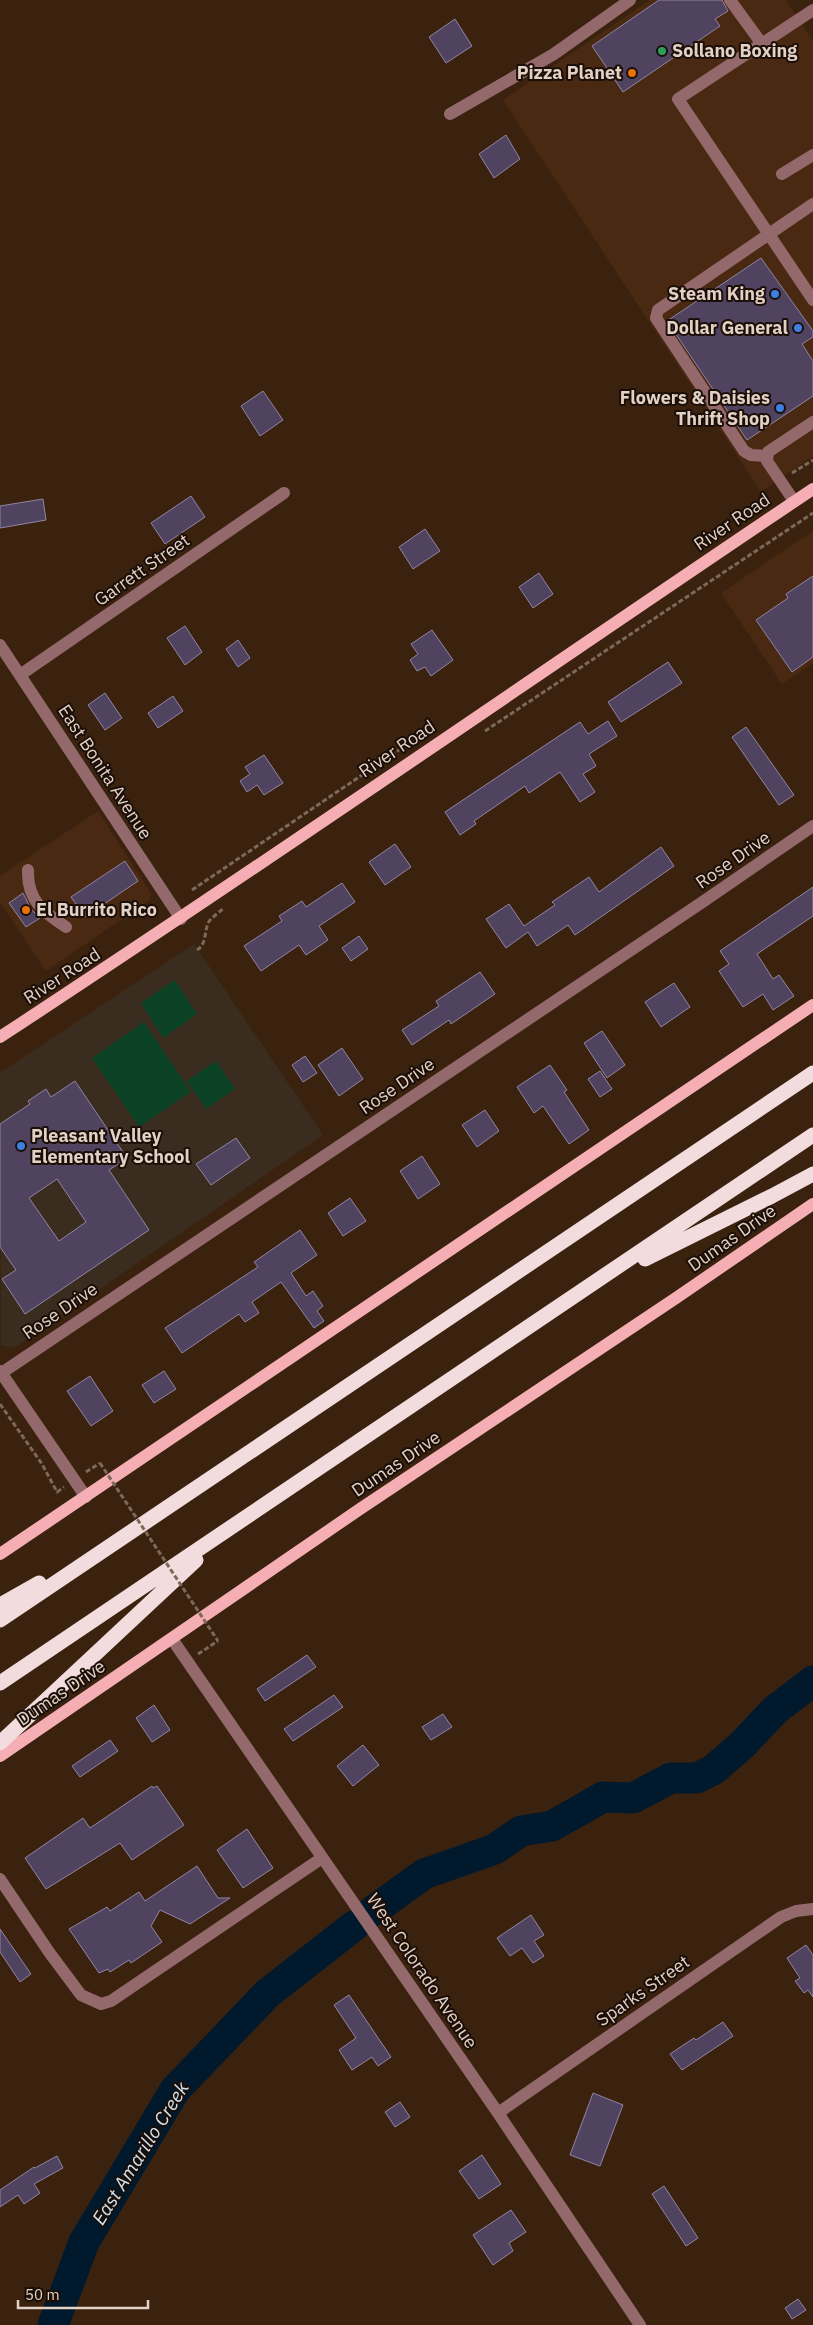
<svg xmlns="http://www.w3.org/2000/svg" width="813" height="2325" font-family="'IBM Plex Sans',sans-serif">
<rect width="100%" height="100%" fill="#3b220f"/>
<!-- built -->
<path fill="#492911" d="M650,0H786L813,41V456L761,492L503,100Z
M813,531V663L782,684L721,593Z
M98,811L151,893L150,900L46,971L0,902V876Z"/>
<!-- education -->
<path fill="#3a2d20" d="M194,944L323,1135L14,1348L1,1345L0,1073Z"/>
<!-- green -->
<path fill="#0b4125" d="M175,980L197,1014L163,1038L141,1003Z
M144,1022L191,1092L139,1127L92,1058Z
M216,1061L235,1089L206,1109L187,1081Z"/>
<g fill="none" stroke-linecap="round" stroke-linejoin="round">
<!-- river -->
<path stroke="#00192c" stroke-width="31" d="M373,1911L424,1874L495,1849L521,1831L552,1826L603,1797L633,1798L671,1778H697L713,1770L742,1745L775,1710L813,1681
M53,2325L84,2242L175,2090L268,1993L354,1926"/>
</g>
<!-- building -->
<path fill="#4f435f" stroke="#9285a4" fill-rule="evenodd" d="M659,0H722L728,11L715,19L720,26L623,92L592,46Z
M455,19L472,46L446,63L429,37Z
M506,135L520,159L494,178L479,154Z
M761,258L813,331V337L802,344L813,361V396L747,440L667,321Z
M263,391L283,420L260,436L241,406Z
M191,496L205,517L165,544L151,523Z
M43,499L46,520L0,528V506Z
M425,529L440,551L413,569L399,547Z
M539,573L553,594L533,608L519,587Z
M813,576V657L792,672L756,620L788,598L786,594Z
M185,626L202,652L185,665L167,638Z
M432,630L453,660L431,676L425,667L417,671L410,660L418,654L411,644Z
M238,640L250,658L238,667L226,649Z
M668,662L682,683L621,722L608,702Z
M105,693L122,718L105,730L88,705Z
M173,696L183,711L158,728L148,713Z
M608,721L617,736L589,754L596,766L583,774L595,792L580,802L560,772L529,793L525,786L474,821L476,824L460,835L445,812L580,722L588,734Z
M746,727L794,795L779,805L732,737Z
M264,755L283,783L264,795L257,785L247,792L240,781L250,774L245,767Z
M395,844L411,867L385,885L369,862Z
M661,847L674,866L575,935L568,925L537,946L528,932L506,948L486,919L509,904L524,926L555,905L552,902L589,877L599,892Z
M125,861L138,881L85,917L71,897Z
M342,883L355,902L319,926L328,940L306,955L299,945L261,971L244,946L282,921L279,916L302,901L306,907Z
M813,887V916L757,954L773,979L779,975L794,996L773,1010L763,994L743,1007L719,971L729,964L720,951Z
M23,893L31,909L40,918L26,927L9,903Z
M359,936L368,949L351,961L342,948Z
M480,972L495,994L451,1024L449,1020L412,1045L402,1030L439,1006L436,1001Z
M674,983L690,1007L661,1027L645,1002Z
M602,1031L625,1065L607,1078L584,1043Z
M342,1048L363,1079L339,1096L318,1065Z
M305,1056L317,1073L303,1082L292,1065Z
M550,1065L567,1090L564,1092L589,1130L569,1144L543,1106L534,1113L517,1087Z
M600,1071L612,1089L600,1097L588,1079Z
M75,1081L127,1158L109,1170L149,1230L25,1314L2,1279L16,1270L0,1247V1124L30,1104L28,1101L46,1089L51,1097ZM57,1179L86,1222L59,1241L29,1198Z
M485,1110L499,1131L477,1147L462,1125Z
M236,1138L250,1158L211,1185L196,1164Z
M422,1156L440,1184L418,1199L400,1171Z
M350,1198L366,1221L343,1236L328,1213Z
M300,1230L317,1255L291,1273L306,1296L313,1291L323,1306L317,1311L324,1321L314,1328L281,1282L252,1302L259,1313L245,1322L239,1314L182,1353L165,1328L258,1267L254,1262Z
M164,1371L176,1389L154,1403L142,1385Z
M90,1376L113,1411L91,1426L67,1391Z
M307,1655L316,1667L265,1701L257,1689Z
M334,1695L343,1707L293,1741L284,1729Z
M154,1705L170,1730L152,1742L136,1718Z
M443,1714L452,1727L431,1740L422,1727Z
M110,1740L118,1751L80,1777L72,1766Z
M363,1745L379,1765L353,1786L337,1766Z
M152,1786L153,1788L157,1786L184,1825L132,1860L120,1843L46,1889L25,1858L83,1818L90,1828Z
M247,1829L273,1868L243,1888L217,1850Z
M197,1866L218,1898H230L190,1924L160,1910L151,1926L162,1942L131,1963L129,1960L110,1972L108,1969L99,1973L69,1929L107,1907L110,1911L139,1892L145,1901Z
M531,1915L544,1935L534,1941L544,1956L533,1963L522,1948L510,1956L497,1938Z
M0,1929L31,1974L20,1982L0,1952Z
M806,1945L813,1955V1997L808,1990L804,1993L795,1981L800,1978L787,1958Z
M349,1995L391,2057L378,2066L372,2057L352,2070L339,2050L356,2038L334,2005Z
M723,2022L733,2036L682,2070L670,2054L694,2038L696,2040Z
M593,2093L623,2105L600,2166L570,2155Z
M400,2102L410,2117L395,2127L385,2112Z
M482,2155L501,2184L479,2199L459,2171Z
M57,2156L63,2168L34,2184L40,2193L24,2204L18,2195L0,2207V2190L34,2167L35,2168Z
M664,2186L698,2238L686,2246L652,2194Z
M511,2210L526,2232L509,2243L513,2251L493,2265L473,2235Z
M798,2299L806,2310L792,2319L785,2308Z"/>
<g fill="none" stroke-linecap="round" stroke-linejoin="round">
<!-- path -->
<path stroke="#7e6858" stroke-width="3" stroke-dasharray="5 2.5" stroke-linecap="butt" d="M792,473L813,460
M485,731L813,513
M192,890L399,750
M197,950C208,943 203,930 210,920C214,916 219,912 223,909
M0,1404L42,1464L57,1492L64,1487
M86,1472L100,1463
M198,1654L218,1641"/>
<!-- minor -->
<path stroke="#94696c" stroke-width="12" d="M730,0L762,44
M813,10L678,99L813,300
M450,114L554,54L630,0
M782,174L813,155
M766,456L751,455L744,451L656,318L658,310L813,204
M794,501L767,461L768,452L813,422
M0,645L181,919
M20,675L284,493
M28,870C27,900 43,912 66,927
M0,1371L86,1497
M0,1374L704,901L813,826
M172,1639L498,2113L640,2325
M0,1879L49,1952L81,1995L101,2004L111,2001L322,1858
M498,2113L781,1917L796,1911L813,1909"/>
<!-- major -->
<path stroke="#f5aeb4" stroke-width="12" d="M0,1037C274,858 542,671 813,489
M0,1554L813,1005
M0,1756L360,1509L676,1298L813,1204"/>
<!-- highway -->
<path stroke="#f3dcde" stroke-width="15" d="M645,1259L772,1196L813,1174
M0,1605L39,1583
M0,1620L813,1073
M0,1683L813,1135
M0,1743L196,1560"/>
<!-- path-bridge -->
<path stroke="#7e6858" stroke-width="3" stroke-dasharray="5 2.5" stroke-linecap="butt" d="M100,1463L218,1641"/>
</g>
<!-- markers -->
<circle fill="#2e9e5b" stroke="#1a0e07" stroke-width="2" cx="662" cy="51" r="5"/>
<g fill="#e8710a" stroke="#1a0e07" stroke-width="2">
<circle cx="632" cy="73" r="5"/>
<circle cx="26" cy="910" r="5"/>
</g>
<g fill="#3f7fe0" stroke="#1a0e07" stroke-width="2">
<circle cx="775" cy="294" r="5"/>
<circle cx="798" cy="328" r="5"/>
<circle cx="780" cy="408" r="5"/>
<circle cx="21" cy="1146" r="5"/>
</g>
<g text-anchor="middle" stroke-width="4" stroke-linejoin="round" paint-order="stroke">
<!-- poi labels -->
<g font-size="18" font-weight="bold" fill="#e3d1c6" stroke="#1a0e07" text-anchor="end">
<text x="672" y="57" text-anchor="start">Sollano Boxing</text>
<text x="622" y="79">Pizza Planet</text>
<text x="765" y="300">Steam King</text>
<text x="788" y="334">Dollar General</text>
<text x="770" y="404">Flowers &amp; Daisies<tspan x="770" dy="21">Thrift Shop</tspan></text>
<text x="36" y="916" text-anchor="start">El Burrito Rico</text>
<text x="31" y="1142" text-anchor="start">Pleasant Valley<tspan x="31" dy="21">Elementary School</tspan></text>
</g>
<!-- street labels -->
<g font-size="18" fill="#e3d1c6" stroke="#1a0e07">
<text transform="translate(732 522) rotate(-34)" y="6">River Road</text>
<text transform="translate(142 570) rotate(-35)" y="6">Garrett Street</text>
<text transform="translate(397 749) rotate(-34)" y="6">River Road</text>
<text transform="translate(105 772) rotate(57)" y="6">East Bonita Avenue</text>
<text transform="translate(733 860) rotate(-35)" y="6">Rose Drive</text>
<text transform="translate(62 976) rotate(-33)" y="6">River Road</text>
<text transform="translate(397 1086) rotate(-34)" y="6">Rose Drive</text>
<text transform="translate(732 1238) rotate(-35)" y="6">Dumas Drive</text>
<text transform="translate(60 1311) rotate(-34)" y="6">Rose Drive</text>
<text transform="translate(396 1464) rotate(-34)" y="6">Dumas Drive</text>
<text transform="translate(61 1693) rotate(-34)" y="6">Dumas Drive</text>
<text transform="translate(422 1971) rotate(56)" y="6">West Colorado Avenue</text>
<text transform="translate(643 1991) rotate(-35)" y="6">Sparks Street</text>
</g>
<!-- water labels -->
<g font-size="19" font-style="italic" fill="#cfe3f3" stroke="#1a0e07">
<text transform="translate(140 2153) rotate(-58)" y="7">East Amarillo Creek</text>
</g>
</g>
<!-- scale -->
<path d="M18 2300v8h130v-8" fill="none" stroke="#e3d1c6" stroke-width="2.5"/>
<text x="25" y="2300" font-size="15" fill="#e3d1c6" stroke="#1a0e07" stroke-width="4" paint-order="stroke">50 m</text>
</svg>
